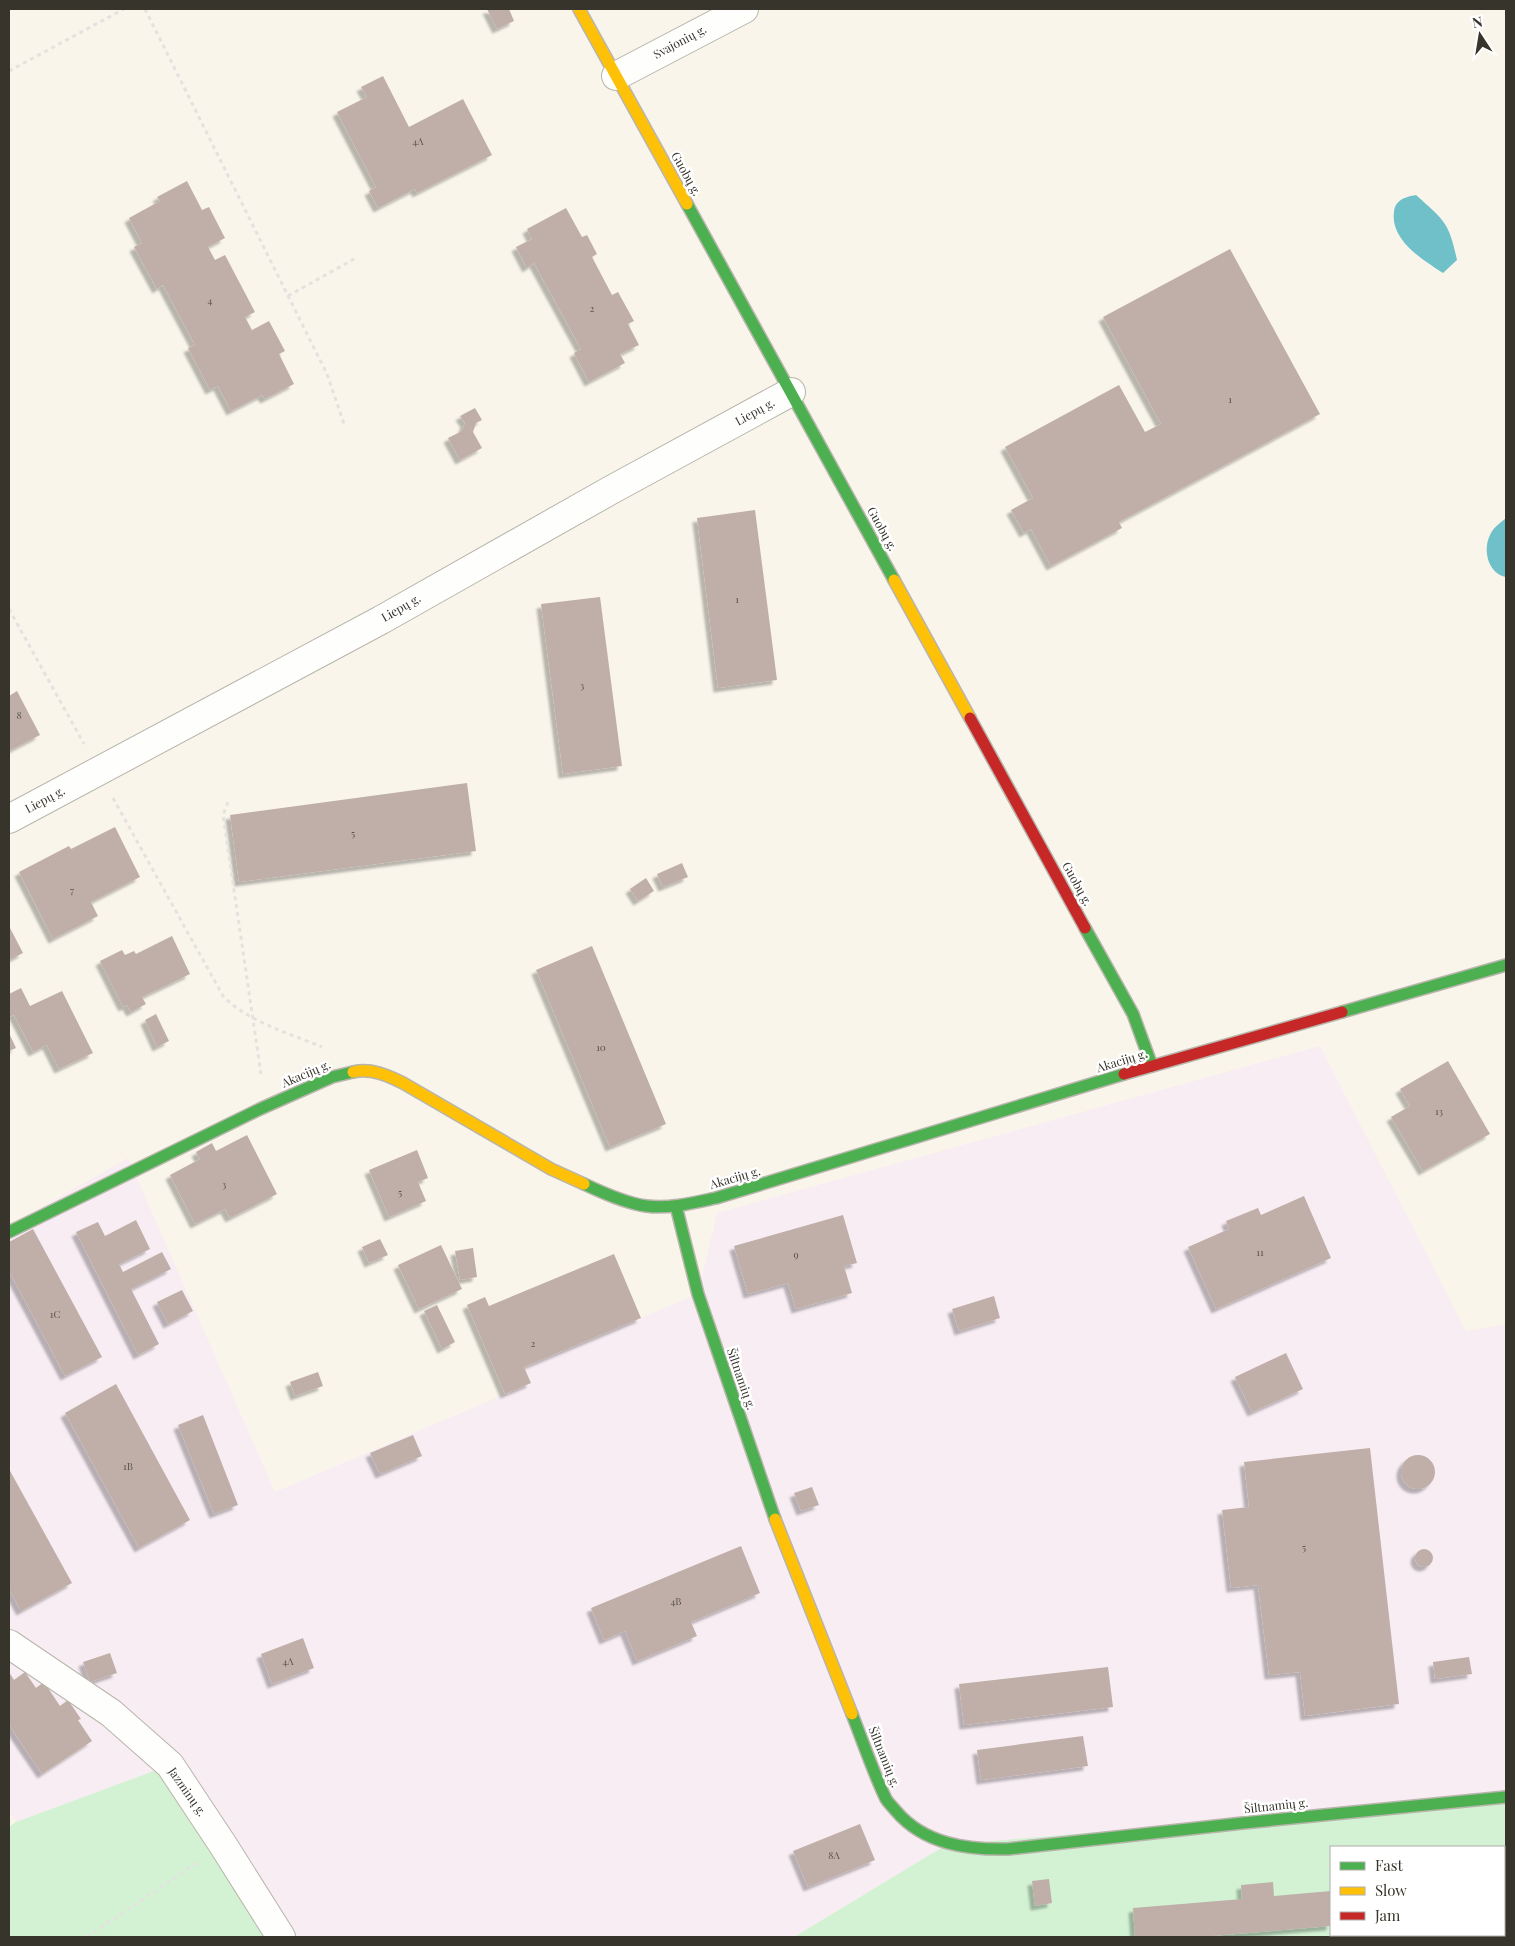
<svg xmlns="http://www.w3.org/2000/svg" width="1515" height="1946" font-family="'Playfair Display',serif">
<defs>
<filter id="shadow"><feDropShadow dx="-4.5" dy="4.5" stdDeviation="1" flood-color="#0004"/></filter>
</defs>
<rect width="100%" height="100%" fill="#f9f5eb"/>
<!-- industrial -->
<path fill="#f8edf3" d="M1320,1046L1466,1331L1506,1324V1797L946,1845L794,1937H283L170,1765L16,1822L9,1811V1226L128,1158L275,1492L531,1383L524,1367L698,1294L717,1213Z"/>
<!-- green -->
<path fill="#d2f2d3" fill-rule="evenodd" d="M170,1765L282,1937H9V1827L16,1822Z
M1506,1797V1937H794L946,1845ZM1331,1847H1504V1935H1331Z"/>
<!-- water -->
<path fill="#70c0c9" d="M1416,195C1444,220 1449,222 1457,260L1443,273C1423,260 1390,240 1394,212C1395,200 1405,197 1416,195Z
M1506,518V577C1489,574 1482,551 1490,535C1493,528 1500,523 1506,518Z"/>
<!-- building -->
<path fill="#c0afa8" filter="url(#shadow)" d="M487,9H509L514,21L497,29Z
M383,76L409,127L463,99L492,155L417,193L415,189L378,208L369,191L376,187L337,112L367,97L361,87Z
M187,181L202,210L209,207L225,238L208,247L215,260L225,255L255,312L245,317L252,330L269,321L285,351L279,354L294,384L265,399L262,395L231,411L218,386L210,390L188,348L195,345L163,285L157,289L134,247L142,243L129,218L160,201L157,197Z
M566,208L582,237L587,235L597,254L592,257L612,295L618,292L634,321L628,324L639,345L620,354L625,363L589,382L574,353L581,349L534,263L527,268L516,247L532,239L527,229Z
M1230,249L1320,414L1119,522L1122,528L1051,566L1031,529L1024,533L1011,510L1033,498L1005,447L1119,385L1145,432L1161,424L1103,317Z
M475,408L482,420L476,423L473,432L482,448L460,460L448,438L462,431L465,423L460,416Z
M755,510L777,680L718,688L697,518Z
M600,597L622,766L563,774L541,604Z
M17,691L40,735L9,751V696Z
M467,783L476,851L239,882L230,815Z
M115,827L140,877L91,902L98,916L53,939L19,872L69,846L71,849Z
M682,863L688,877L663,887L657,874Z
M646,878L654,891L638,901L630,889Z
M9,926L23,953L9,960Z
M172,936L190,974L142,997L146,1004L131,1012L127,1005L123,1007L100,961L122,950L125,955L134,951L136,954Z
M592,946L666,1124L610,1147L536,970Z
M21,988L30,1006L62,991L93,1053L59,1069L47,1045L33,1052L14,1015L9,1017V994Z
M156,1014L169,1041L157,1047L145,1020Z
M9,1033L16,1048L9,1051Z
M1448,1061L1490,1134L1423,1171L1391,1117L1410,1106L1400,1089Z
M247,1135L277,1194L230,1218L225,1209L195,1224L170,1175L200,1159L196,1152L212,1143L216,1151Z
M417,1150L428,1178L418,1182L426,1201L389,1217L369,1170Z
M1304,1196L1331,1258L1216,1309L1188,1247L1229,1229L1226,1221L1258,1208L1261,1215Z
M843,1215L857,1263L844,1266L852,1293L796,1309L788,1283L748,1294L734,1246Z
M136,1220L150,1249L119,1264L123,1272L162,1252L171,1269L131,1289L159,1344L138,1355L76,1232L98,1222L105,1236Z
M33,1229L102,1357L65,1376L9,1271V1242Z
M380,1239L388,1255L369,1263L362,1247Z
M441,1245L462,1289L419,1309L398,1265Z
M473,1248L477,1277L460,1280L455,1251Z
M614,1254L641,1318L524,1367L531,1383L505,1394L467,1305L485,1297L489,1306Z
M182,1290L193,1311L168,1324L157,1302Z
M994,1296L1000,1318L959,1331L952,1309Z
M437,1305L455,1342L442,1349L424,1311Z
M1286,1353L1303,1389L1252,1412L1235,1377Z
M318,1372L323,1386L295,1396L290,1382Z
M116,1384L190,1520L139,1548L65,1413Z
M203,1415L238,1505L214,1514L178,1425Z
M413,1435L422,1456L380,1474L370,1453Z
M1370,1448L1399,1704L1305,1716L1300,1672L1269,1675L1258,1585L1231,1588L1222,1510L1249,1507L1244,1462Z
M1401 1472a17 17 0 1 1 34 0a17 17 0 1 1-34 0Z
M9,1469L72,1583L21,1611L9,1589Z
M812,1487L819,1505L801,1511L794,1493Z
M741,1546L760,1593L691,1622L697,1636L637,1661L625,1631L604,1640L591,1608Z
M1415 1558a9 9 0 1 1 18 0a9 9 0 1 1-18 0Z
M303,1638L314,1668L272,1684L261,1654Z
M110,1653L117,1673L90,1682L83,1662Z
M1469,1657L1472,1674L1435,1679L1433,1662Z
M1108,1667L1113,1707L964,1725L959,1684Z
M9,1672L14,1680L25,1672L36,1688L44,1682L60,1706L68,1700L81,1719L78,1720L92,1741L42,1774L9,1725Z
M1083,1736L1088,1766L981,1780L977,1750Z
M860,1824L875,1860L808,1887L793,1851Z
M1506,1863V1900H1504V1864Z
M1049,1879L1052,1903L1035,1906L1032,1881Z
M1273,1882L1274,1896L1331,1891V1926L1199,1937H1135L1133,1908L1242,1899L1241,1885Z
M1407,1935H1477V1937H1408Z"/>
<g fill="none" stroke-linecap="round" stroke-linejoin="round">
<!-- street casing -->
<g stroke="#b8b5ac" stroke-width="30">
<path id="street" d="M616,76L744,9
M9,819L381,620L611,490L791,392
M9,1644L111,1713L170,1765L223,1845L281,1937"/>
</g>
<!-- fast casing -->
<g stroke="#b8b5ac" stroke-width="14">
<path id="fast" d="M687,204L894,580
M1085,928L1133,1014L1152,1066
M1342,1012L1506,965
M584,1184C603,1193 625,1203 646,1206C670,1209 693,1203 716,1198L1124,1074
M676,1206L698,1294L775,1519
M9,1232L260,1109L332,1077L353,1072
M852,1714C863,1742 873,1772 886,1799C889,1804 893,1807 896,1811C924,1844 967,1850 1008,1849L1243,1823L1506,1797"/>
</g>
<!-- slow casing -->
<g stroke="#b8b5ac" stroke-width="14">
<path id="slow" d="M579,9L687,204
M894,580L970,718
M353,1072C371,1068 387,1075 403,1083L551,1169L584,1184
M775,1519L852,1714"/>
</g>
<!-- jam casing -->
<g stroke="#b8b5ac" stroke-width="14">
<path id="jam" d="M970,718L1085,928
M1124,1074L1342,1012"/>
</g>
<!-- path -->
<path stroke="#e4e2df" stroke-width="3" stroke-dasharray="4 4" stroke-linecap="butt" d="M145,9L327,374L345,427
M9,71L124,9
M288,296L354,259
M9,609L84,744
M113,798L223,996C248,1022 289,1033 322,1047
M228,802L223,815L261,1074
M87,1937L198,1862"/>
<!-- street -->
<use href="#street" stroke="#fefefc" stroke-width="28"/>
<!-- fast -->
<use href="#fast" stroke="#4caf50" stroke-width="11"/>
<!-- slow -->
<use href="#slow" stroke="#ffc107" stroke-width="11"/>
<!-- jam -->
<use href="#jam" stroke="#c62828" stroke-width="11"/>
</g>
<g text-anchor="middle" stroke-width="5" stroke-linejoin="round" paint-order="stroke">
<!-- number labels -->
<g font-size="10" fill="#59534a">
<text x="418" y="145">4A</text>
<text x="210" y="304">4</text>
<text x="592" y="312">2</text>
<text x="1230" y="403">1</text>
<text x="737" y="603">1</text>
<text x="582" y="689">3</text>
<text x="19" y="719">8</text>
<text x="353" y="837">5</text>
<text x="72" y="894">7</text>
<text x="601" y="1051">10</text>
<text x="1439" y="1115">13</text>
<text x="224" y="1188">3</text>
<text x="400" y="1196">5</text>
<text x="1260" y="1256">11</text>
<text x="796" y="1258">9</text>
<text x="55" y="1318">1C</text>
<text x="533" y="1347">2</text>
<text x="128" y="1470">1B</text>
<text x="1304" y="1551">5</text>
<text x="676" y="1605">4B</text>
<text x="288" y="1665">4A</text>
<text x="834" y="1859">8A</text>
</g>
<!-- street labels -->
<g font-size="12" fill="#37342b" stroke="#fff">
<text transform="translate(680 42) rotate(-28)" y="4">Svajonių g.</text>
<text transform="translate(686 174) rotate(61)" y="4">Guobų g.</text>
<text transform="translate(755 412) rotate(-29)" y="4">Liepų g.</text>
<text transform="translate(882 529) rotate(61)" y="4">Guobų g.</text>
<text transform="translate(401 608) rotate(-30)" y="4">Liepų g.</text>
<text transform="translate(45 800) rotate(-28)" y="4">Liepų g.</text>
<text transform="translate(1077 884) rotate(61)" y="4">Guobų g.</text>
<text transform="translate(1122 1061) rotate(-17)" y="4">Akacijų g.</text>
<text transform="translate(306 1074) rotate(-23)" y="4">Akacijų g.</text>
<text transform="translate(735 1178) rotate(-16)" y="4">Akacijų g.</text>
<text transform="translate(741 1379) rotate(71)" y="4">Šiltnamių g.</text>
<text transform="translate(884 1757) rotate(68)" y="4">Šiltnamių g.</text>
<text transform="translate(187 1792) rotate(55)" y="4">Jazminų g.</text>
<text transform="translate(1276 1806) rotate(-6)" y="4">Šiltnamių g.</text>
</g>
</g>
<!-- border -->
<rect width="1515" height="1946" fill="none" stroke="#37342b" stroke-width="20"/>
<!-- legend -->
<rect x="1330" y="1846" width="175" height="90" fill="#ffffff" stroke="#afaeaa"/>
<rect x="1340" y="1862" width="25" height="8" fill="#4caf50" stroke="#afaeaa"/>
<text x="1375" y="1871" font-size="15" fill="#37342b">Fast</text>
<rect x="1340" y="1887" width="25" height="8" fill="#ffc107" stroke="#afaeaa"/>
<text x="1375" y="1896" font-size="15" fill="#37342b">Slow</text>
<rect x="1340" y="1912" width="25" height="8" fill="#c62828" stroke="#afaeaa"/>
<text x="1375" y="1921" font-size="15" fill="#37342b">Jam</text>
<!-- north arrow -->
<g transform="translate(1480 35) rotate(348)" stroke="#ffffff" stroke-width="4" paint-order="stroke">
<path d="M0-4L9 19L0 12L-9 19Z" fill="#37342b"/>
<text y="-8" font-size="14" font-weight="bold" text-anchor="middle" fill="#37342b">N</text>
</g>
</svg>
